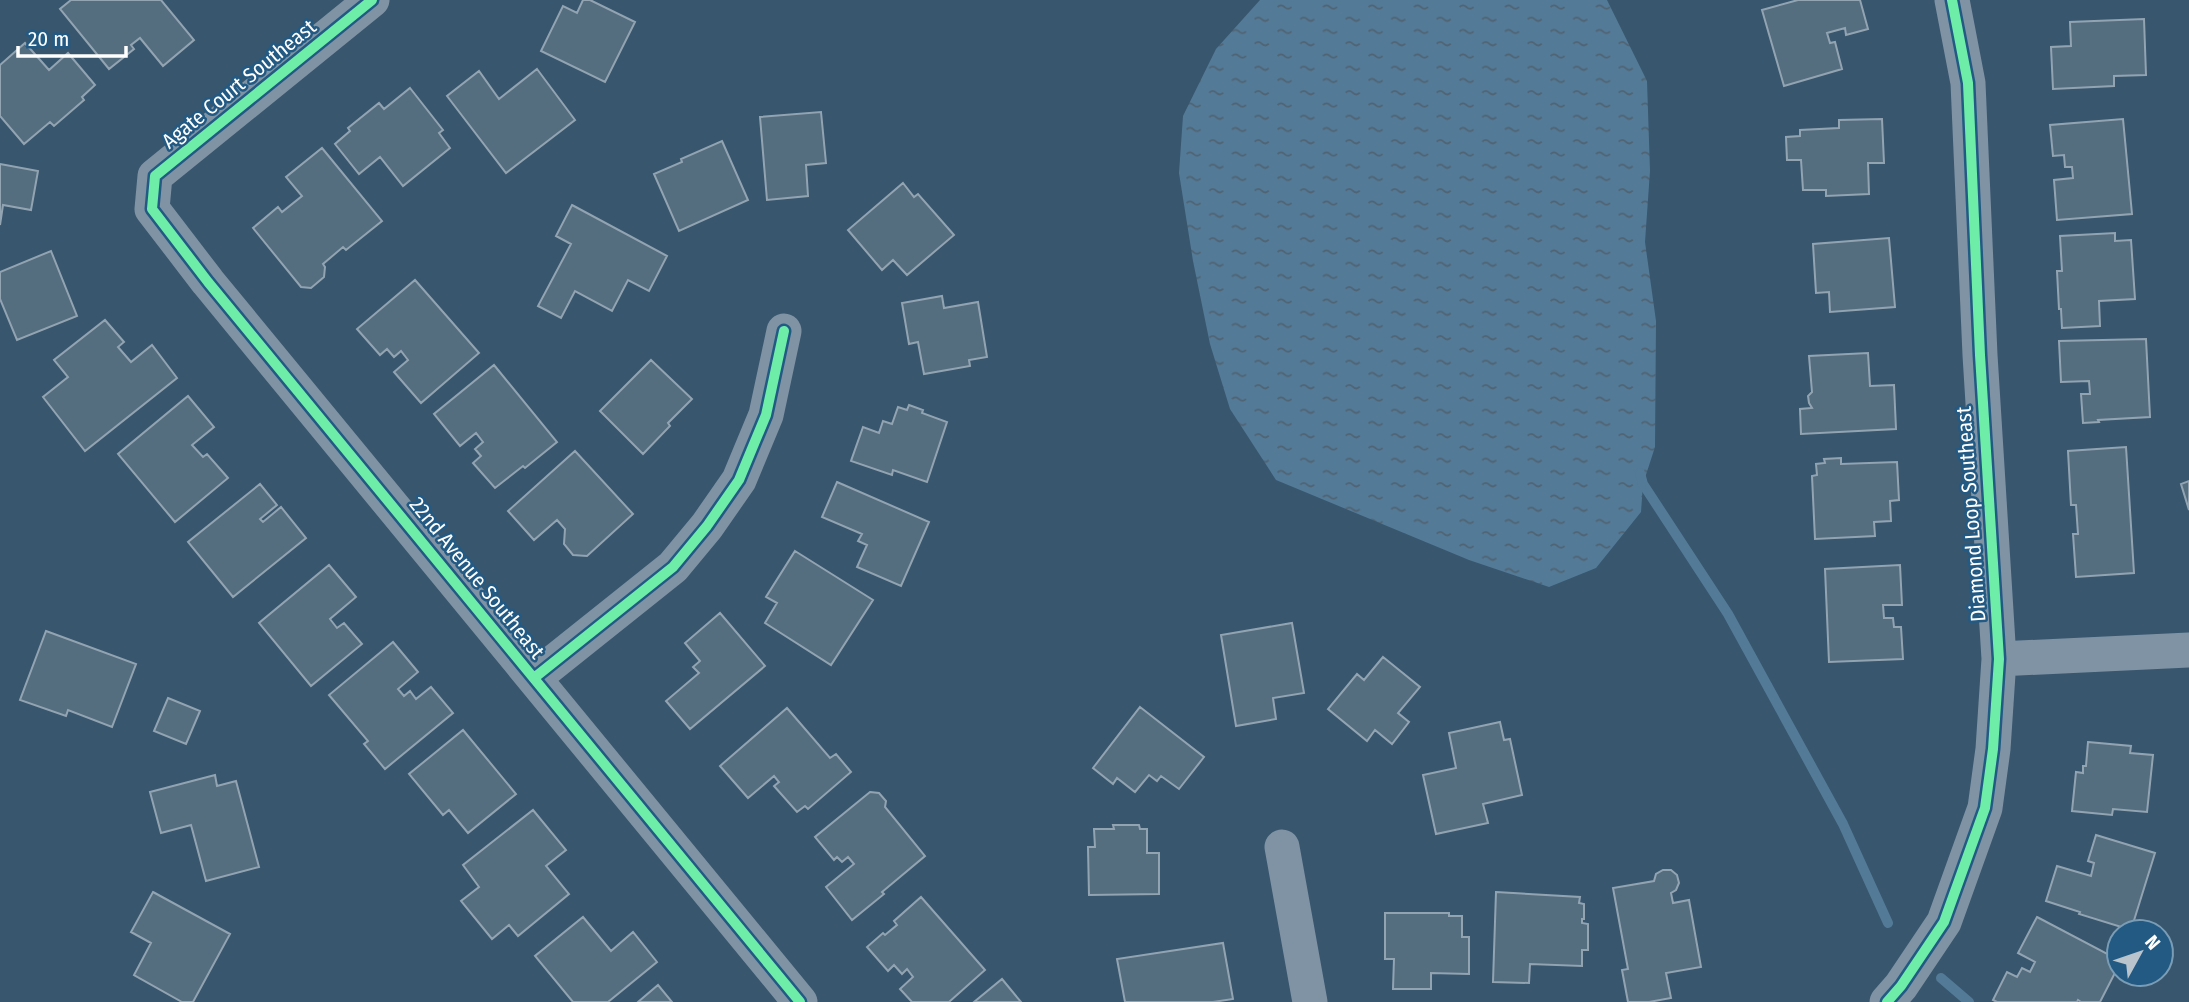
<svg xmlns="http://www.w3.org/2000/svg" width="2189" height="1002" font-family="'Fira Sans Condensed',sans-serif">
<defs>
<pattern id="water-ripples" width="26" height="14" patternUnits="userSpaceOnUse" patternTransform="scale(1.75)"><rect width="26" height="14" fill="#537a97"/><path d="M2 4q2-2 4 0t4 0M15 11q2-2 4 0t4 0" fill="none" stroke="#506372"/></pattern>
</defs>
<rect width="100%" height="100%" fill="#38566e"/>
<!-- water -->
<path fill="url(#water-ripples)" d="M1260,0H1607L1647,81L1650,171L1645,242L1656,321L1655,447L1643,484L1641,512L1596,568L1549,587L1469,560L1276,480L1230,409L1210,344L1193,261L1179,173L1183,116L1216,49Z"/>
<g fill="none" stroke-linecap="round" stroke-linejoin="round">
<!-- stream -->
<path stroke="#537a97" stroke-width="10" d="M1640,473L1643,484L1728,614L1843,824L1888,923
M1941,978L1969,1002"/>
</g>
<!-- building -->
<path fill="#546d7f" stroke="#92a4b2" stroke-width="2" d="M71,0H161L194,40L163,66L140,38L131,45L134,49L109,69L60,9Z
M583,0H590L635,22L605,82L541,51L563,6L577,13Z
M1798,0H1860L1868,29L1846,35L1845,28L1827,33L1830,43L1835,42L1842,69L1784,86L1762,10Z
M2144,19L2146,75L2114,76V86L2053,89L2051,47L2071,46L2070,22Z
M25,43L49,70L68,53L95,85L82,97L84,100L54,126L50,122L24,144L0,116V65Z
M537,69L575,120L506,173L447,96L479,71L499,99Z
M410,88L443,130L439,133L450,148L403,186L380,157L359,174L335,144L350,131L348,128L379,103L384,109Z
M821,112L826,163L806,165L808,196L767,200L760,117Z
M1882,119L1884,163H1868L1869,194L1826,196V190H1803L1801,160H1787L1786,137L1800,136V130L1839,128V120Z
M2123,119L2132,214L2057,220L2054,180L2073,178L2072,167H2065L2064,155L2053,156L2050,125Z
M722,141L748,200L679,231L654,174L682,162L681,159Z
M322,148L382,221L346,250L343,247L323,264L325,267L324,277L311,288L301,287L253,228L278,207L282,212L302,196L286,177Z
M0,164L38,171L31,210L3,205L0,225Z
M903,183L914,197L918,194L954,235L907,275L893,260L882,270L848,230Z
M572,205L667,256L649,291L628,280L612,311L575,291L561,318L538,306L571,244L556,236Z
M2115,233V241L2131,240L2135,299L2099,301L2100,326L2062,328L2061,309H2059L2057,271H2062L2060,236Z
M1889,238L1895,307L1830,312L1829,292L1816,293L1813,244Z
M51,251L77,316L17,340L0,299V272Z
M415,280L479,353L421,403L394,372L408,360L401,351L394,357L387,349L380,355L357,329Z
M942,296L944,308L978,302L987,357L969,360L970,366L924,374L918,342L909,344L902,303Z
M105,320L124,342L118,347L131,362L152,345L177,378L85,451L43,397L68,377L54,360Z
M2146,339L2150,417L2098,420L2099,422L2083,423L2081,394H2090L2089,381L2061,382L2059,341Z
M1868,353L1870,386L1894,385L1896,429L1801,434L1800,409L1812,408L1809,403L1808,396L1812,392L1809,356Z
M651,360L692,399L668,423L670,426L643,454L600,411Z
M494,365L557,442L525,468L523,466L495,488L473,463L481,456L475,449L483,442L476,433L460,446L434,414Z
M188,396L214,427L192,445L203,457L207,454L228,478L175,522L118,454Z
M909,405L923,410L922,413L947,422L927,482L893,470L892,475L851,461L863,427L879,433L883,421L892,424L898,407L907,410Z
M2126,447L2134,573L2076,577L2073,534H2078L2076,505H2071L2068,451Z
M575,451L633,514L587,556L573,555L564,544L565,529L557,520L534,540L508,511Z
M1841,458V464L1897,462L1899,500L1890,501L1891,521L1874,522L1875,536L1815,539L1812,476L1817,475L1816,464L1825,463L1824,459Z
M2189,481V510L2181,484Z
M837,482L929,522L901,586L857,567L867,545L858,541L862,534L822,517Z
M260,484L277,505L260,519L263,522L281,507L306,538L233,597L188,542Z
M795,551L873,600L831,665L765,623L777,603L766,597Z
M329,565L356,597L330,619L337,628L344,623L362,644L311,686L259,623Z
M1900,565L1902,605H1883L1884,618H1893L1894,627H1901L1903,659L1829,662L1825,569Z
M720,613L765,666L690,729L666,701L699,673L693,667L700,661L685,643Z
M1292,623L1304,693L1273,698L1276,719L1236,726L1221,635Z
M46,631L136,664L112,727L68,710L66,716L20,700Z
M393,642L418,672L398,689L404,696L410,691L416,699L431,687L453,713L385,769L364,744L368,741L329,695Z
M1383,657L1420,687L1398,713L1409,722L1392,744L1375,730L1367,741L1328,709L1357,674L1364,680Z
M168,698L200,711L186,744L154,731Z
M1140,707L1204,757L1179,789L1161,776L1157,781L1149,775L1135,792L1117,778L1113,784L1093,768Z
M787,708L830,758L836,754L851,772L808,809L805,806L797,812L774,786L779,782L774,776L748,798L720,766Z
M1500,722L1504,740L1510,739L1522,795L1483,804L1488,823L1436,834L1423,775L1456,768L1449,733Z
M463,730L516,794L468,833L449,810L443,815L409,774Z
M2088,742L2131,746L2130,753L2153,755L2147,812L2113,809L2112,815L2072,811L2076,772L2083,773V766H2086Z
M215,775L217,786L236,781L259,867L206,881L191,825L161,833L150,792Z
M870,792L879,793L886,801L885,807L925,856L882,892L884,894L852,920L826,887L854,864L848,857L842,862L837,857L834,860L815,837Z
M533,810L566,850L546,866L569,894L518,936L509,925L492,939L461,901L479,887L463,865Z
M1113,825H1139L1140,829H1147V853H1159V894L1089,895L1088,847H1095L1094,829H1114Z
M2096,835L2155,853L2131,930L2079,914L2080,912L2046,901L2057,866L2091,876L2094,863L2088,861Z
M1663,870H1671L1677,875L1679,883L1676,890L1671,893L1673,903L1689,900L1701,967L1666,973L1671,998L1649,1002H1628L1622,970L1628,969L1613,888L1654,881L1656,874Z
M153,892L230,934L193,1002H182L134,975L151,943L131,932Z
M1496,892L1580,897L1579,903L1584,904V919H1582V923L1588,924V950H1582V966L1530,964L1529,983L1493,982Z
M921,897L985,970L949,1002H912L900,989L913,977L907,969L902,974L894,965L888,971L867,947L883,933L885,935L897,925L894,921Z
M1385,913H1449V916H1462V937H1469V974L1431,973V989H1393L1394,959H1385Z
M583,917L611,951L633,932L657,962L608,1002H573L535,956Z
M2037,917L2119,960V965L2100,1002H2081L2078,1000L2077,1002H1997L1993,1000L2007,972L2017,977L2022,968L2030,972L2035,962L2018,953Z
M1223,943L1233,999L1213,1002H1125L1117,959Z
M1002,979L1021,1002H974Z
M658,985L672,1002H638Z"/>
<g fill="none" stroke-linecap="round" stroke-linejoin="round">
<!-- minor -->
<path stroke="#7f93a4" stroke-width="35" d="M372,0L155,176L152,209L208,282L800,1002
M1999,659L2189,650
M534,678L673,567L707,526L739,480L766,415L784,331
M1282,847L1310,1002
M1887,1002L1901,986L1944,922L1985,808L1993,749L1999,659L1980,355L1968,83L1952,0"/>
<!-- cycleway casing -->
<g stroke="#225a84" stroke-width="15">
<path id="cycleway" d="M372,0L155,176L152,209L208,282L800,1002
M534,678L673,567L707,526L739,480L766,415L784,331
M1887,1002L1901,986L1944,922L1985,808L1993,749L1999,659L1980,355L1968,83L1952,0"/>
</g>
<!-- cycleway -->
<use href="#cycleway" stroke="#6deda7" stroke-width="10"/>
</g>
<g text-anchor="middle" stroke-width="5" stroke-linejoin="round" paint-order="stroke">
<!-- street labels -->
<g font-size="21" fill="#fff" stroke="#225a84">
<text transform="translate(239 84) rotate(-39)" y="7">Agate Court Southeast</text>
<text transform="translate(1971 514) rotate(-94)" y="7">Diamond Loop Southeast</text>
<text transform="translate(477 578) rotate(51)" y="7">22nd Avenue Southeast</text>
</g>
</g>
<!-- north arrow -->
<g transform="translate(2140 953) rotate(50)"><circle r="33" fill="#225a84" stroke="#7a9cb5" stroke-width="2"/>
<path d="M0-5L12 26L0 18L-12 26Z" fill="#b9c4cc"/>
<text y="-10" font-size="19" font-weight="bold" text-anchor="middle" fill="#ffffff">N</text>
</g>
<!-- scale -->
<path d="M18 46v10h108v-10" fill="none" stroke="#ffffff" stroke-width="3.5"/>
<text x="28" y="46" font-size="21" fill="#ffffff" stroke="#225a84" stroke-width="5" paint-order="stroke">20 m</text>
</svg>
